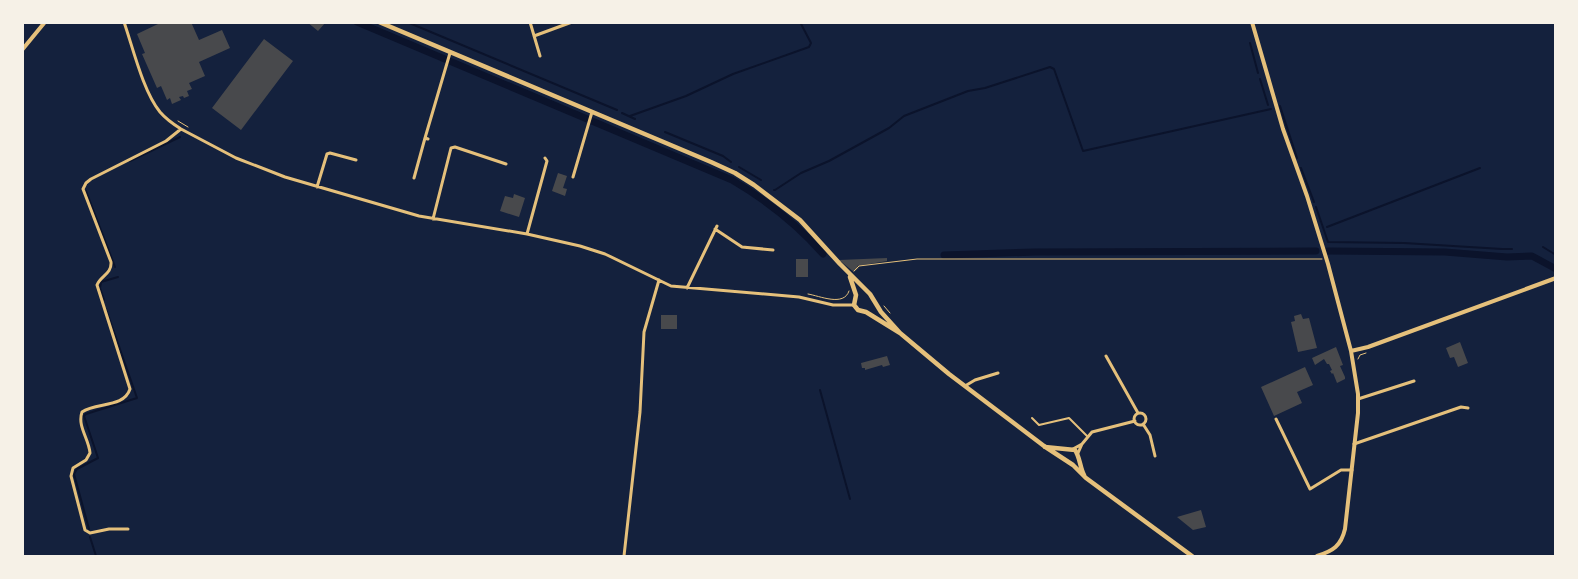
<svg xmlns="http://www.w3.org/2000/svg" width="1578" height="579" font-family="Karla,sans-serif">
<rect width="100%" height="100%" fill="#14213d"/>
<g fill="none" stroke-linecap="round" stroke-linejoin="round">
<!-- stream -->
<path stroke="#0b132b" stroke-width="2" d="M407,22L617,110
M1250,43L1258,73
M1260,79L1268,105
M1280,106L1297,158
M622,113L635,119
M630,116L686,96L733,74L809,47L811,43L800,22
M665,132L723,156L731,162
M130,161L180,137
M739,167L761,180
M1301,168L1314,202
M774,190H775L801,173L829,161L889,128L904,116L968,91L985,88L1050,67L1054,69L1083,151L1271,109
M86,191L115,267
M1316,207L1328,242L1404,243L1502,249H1512
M1327,227L1480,168
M1543,247L1556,255
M104,300L100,288L101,282L118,277
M820,390L850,499
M89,529L74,474L77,469L98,458L84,416L86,414L137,398L106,309
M90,537L96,556"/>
<!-- canal -->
<path stroke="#0b132b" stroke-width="7" d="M357,22L732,180C766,200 797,224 823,254
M1328,251L1445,252L1507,257L1532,256L1556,269
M944,255L1035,252L1316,251"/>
</g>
<!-- building -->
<path fill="#48494c" d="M158,22H191L199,40L222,30L230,48L199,62L205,76L189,83L192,89L187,91L189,96L184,98L183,96L179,97L181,100L172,104L170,98L167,100L161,86L157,88L142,54L145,53L137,34L158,24Z
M307,22H326L318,31Z
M264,39L293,61L241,130L212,108Z
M558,173L567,176L563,188L567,189L565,196L552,191Z
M514,194L525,198L519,217L500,211L505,196L513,198Z
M887,258V261L857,266L859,268L854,272L839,260Z
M796,259H808V277H796Z
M1301,314L1303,319L1309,318L1317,348L1298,352L1291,322L1295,321L1294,316Z
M661,315H677V329H661Z
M1460,342L1468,363L1458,367L1454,357L1450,358L1446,348Z
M1336,347L1343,365L1340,366L1345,377V379L1337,383L1333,373L1332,374L1330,371L1332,370L1329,364H1327L1324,359L1315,365L1312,358Z
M887,356L890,365L883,367L882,365L865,370V368H862L861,363Z
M1305,367L1313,385L1297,392L1302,403L1274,416L1261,387Z
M1201,510L1206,527L1193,530L1177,517Z"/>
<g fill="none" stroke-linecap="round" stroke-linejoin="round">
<!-- path -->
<path stroke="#e5c07b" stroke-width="1" d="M178,121L188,127
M854,271L859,266L917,259H1322
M808,294C820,296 844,307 849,291
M884,306L890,313
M1358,359L1360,355L1366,353"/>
<!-- service -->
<path stroke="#e5c07b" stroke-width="2" d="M1032,418L1039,425L1069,418L1088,437"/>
<!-- minor -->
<path stroke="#e5c07b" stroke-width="3" d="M124,22C133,48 143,91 160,112C166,119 173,124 181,129L236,158L285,177L419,216L527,234L580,246L605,254L671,286L799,297L833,305H854
M530,22L540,56
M534,36L572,22
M428,139L425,138L450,53
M573,177L592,112
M414,178L425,138
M317,187L327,154L330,153L356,160
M433,219L451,148L455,147L506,164
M715,229L742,247L773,250
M527,234L547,161L545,158
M687,288L717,226
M1106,356L1138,413
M965,386L975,380L998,373
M1358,399L1414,381
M1134 419a6 6 0 1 1 12 0a6 6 0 1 1-12 0Z
M1276,419L1310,489L1341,470H1352
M1143,424L1150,435L1155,456
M1082,444L1092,432L1135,421
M1354,444L1461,407L1468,408
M1073,449L1082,444L1078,453
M128,529H109L90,533L85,530L71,476L73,468L86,460L90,453C89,439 77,426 82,412C96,402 124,408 130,389L97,285C100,276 112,274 111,262L83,189L86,183L91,179L166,141L181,129
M624,556L640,412L644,332L659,280"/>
<!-- tertiary -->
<path stroke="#e5c07b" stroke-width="4" d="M1252,22L1283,129L1307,196L1328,264L1351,351L1358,394V413L1345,529C1341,546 1333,551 1317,556
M22,50L45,22
M1351,351L1368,347L1556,278"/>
<!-- secondary -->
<path stroke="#e5c07b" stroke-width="4.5" d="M379,22L711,162L735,173L754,185L800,220L840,264L870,294L881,312L900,333
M850,277L856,295L854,305L858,310L866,312L900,333L949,374L1044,446L1073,465L1086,478L1192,556
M1045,447L1075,450C1080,457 1080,468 1084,475"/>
</g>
<!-- border -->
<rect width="1578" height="579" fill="none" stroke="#f6f1e7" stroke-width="48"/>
</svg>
